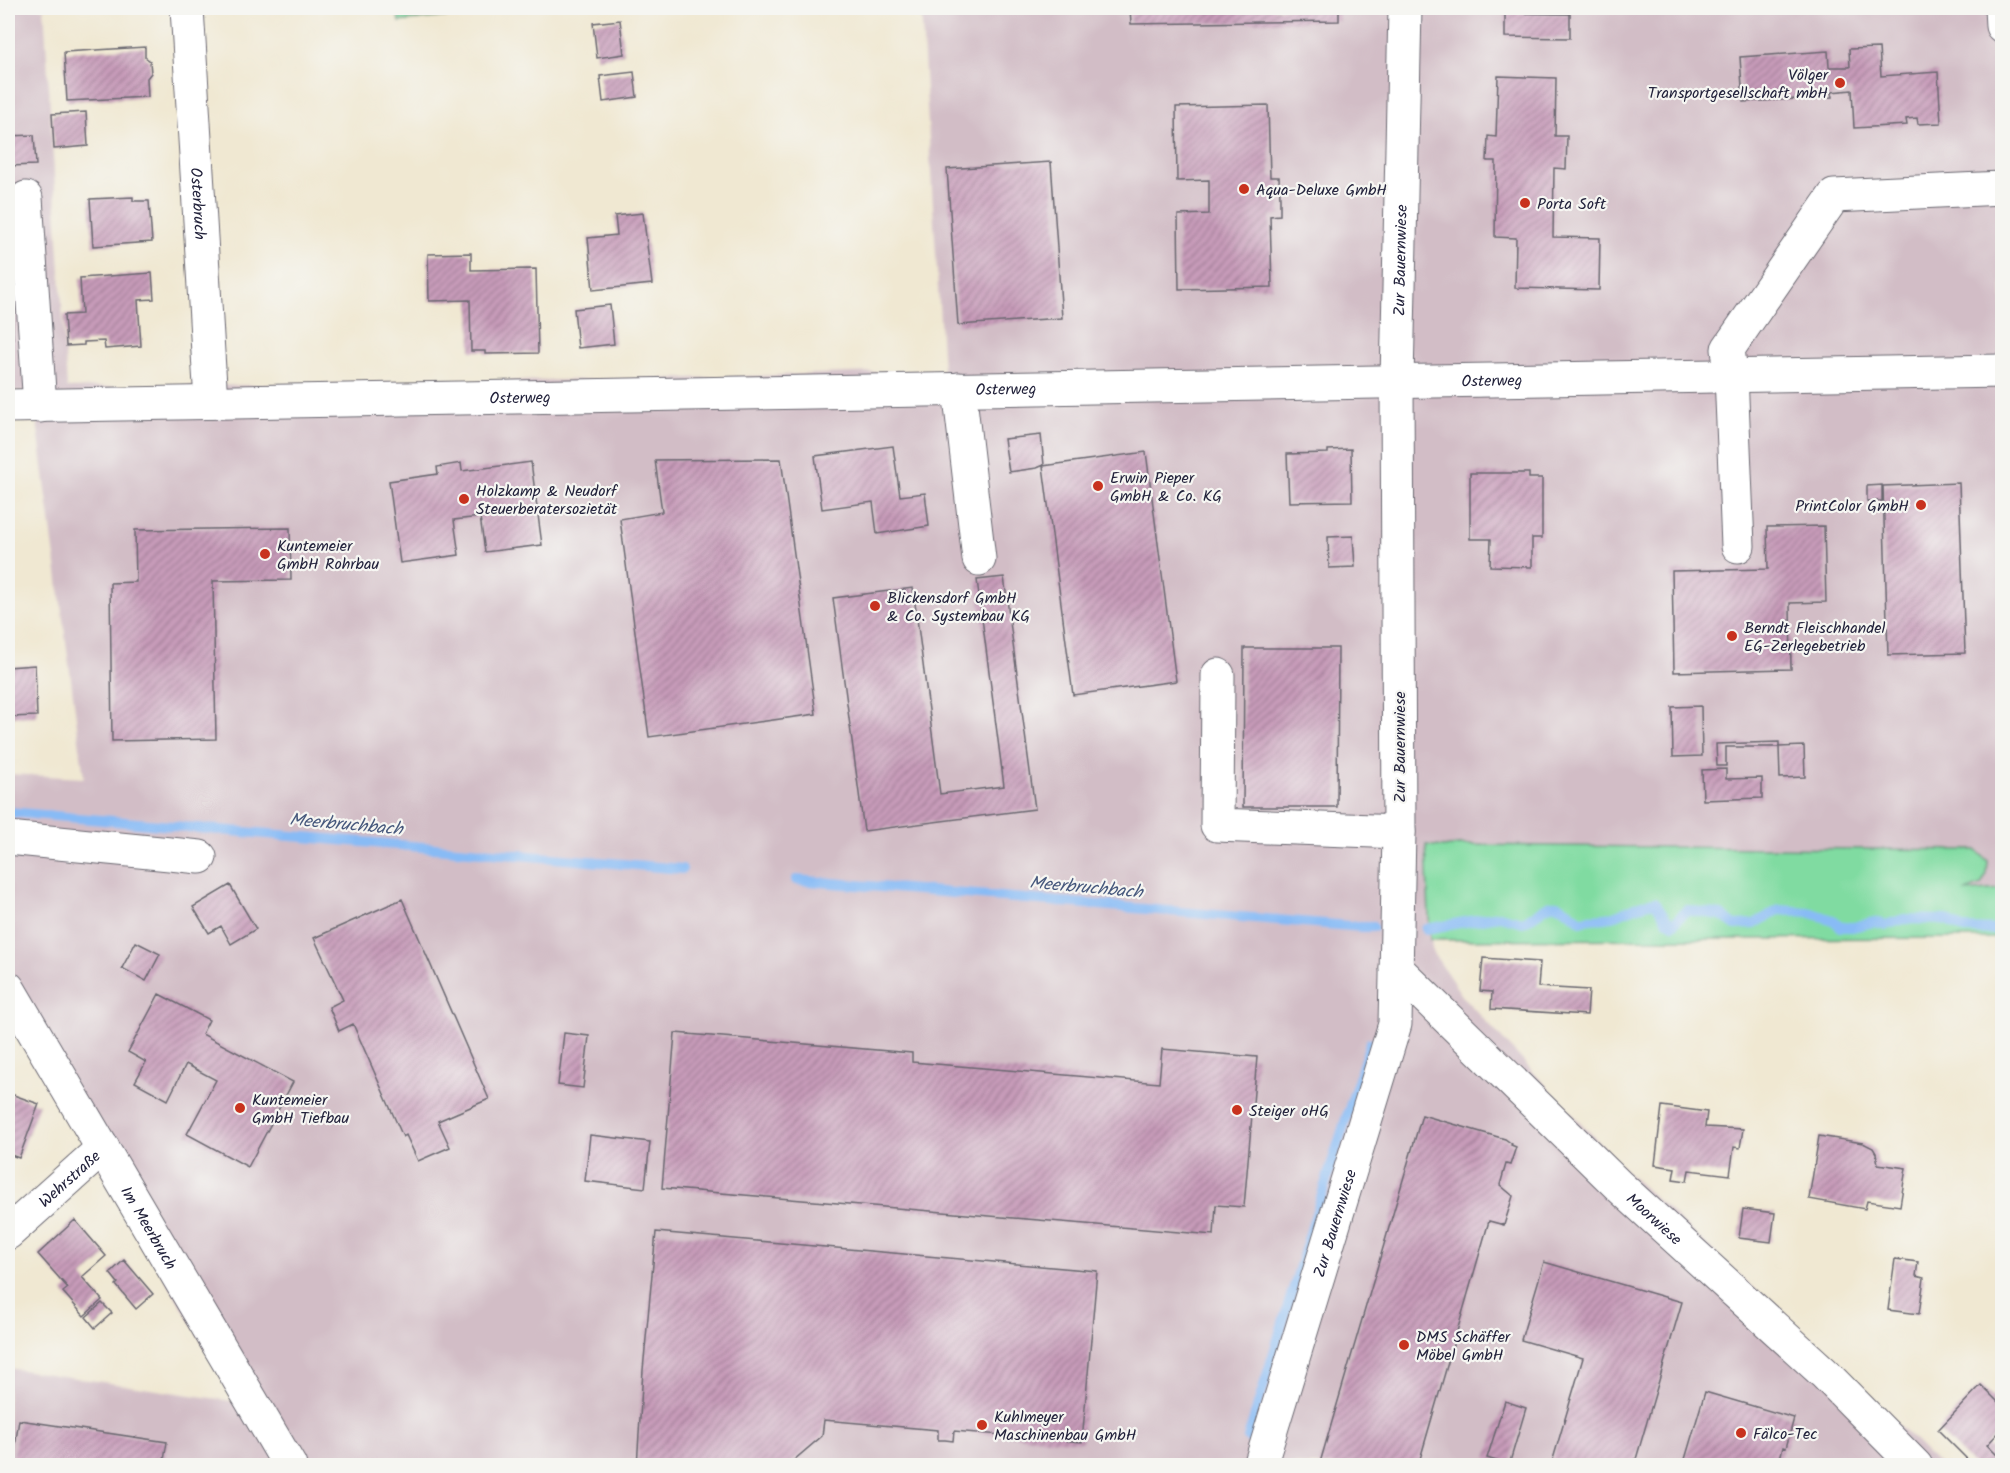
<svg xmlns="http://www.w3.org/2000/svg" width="2010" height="1473" font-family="Kalam,sans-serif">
<defs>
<pattern id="garden-furrows" width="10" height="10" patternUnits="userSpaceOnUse" patternTransform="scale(1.5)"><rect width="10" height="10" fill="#80dba1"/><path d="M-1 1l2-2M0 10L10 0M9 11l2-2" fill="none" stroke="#6ebc8c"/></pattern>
<pattern id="building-hatch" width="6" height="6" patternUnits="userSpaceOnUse" patternTransform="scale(1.5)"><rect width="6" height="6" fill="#c79bb9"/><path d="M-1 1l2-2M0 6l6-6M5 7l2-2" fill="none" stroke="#a17e98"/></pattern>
</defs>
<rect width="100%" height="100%" fill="#f6f6f2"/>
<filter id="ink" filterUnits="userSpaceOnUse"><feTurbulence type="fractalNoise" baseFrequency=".0167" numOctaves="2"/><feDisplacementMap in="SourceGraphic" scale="12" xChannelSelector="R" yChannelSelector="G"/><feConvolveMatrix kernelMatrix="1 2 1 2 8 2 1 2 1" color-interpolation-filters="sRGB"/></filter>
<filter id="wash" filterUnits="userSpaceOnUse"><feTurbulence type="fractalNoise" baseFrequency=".008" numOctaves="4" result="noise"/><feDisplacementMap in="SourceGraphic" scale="24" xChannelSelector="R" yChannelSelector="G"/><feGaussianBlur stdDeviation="1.35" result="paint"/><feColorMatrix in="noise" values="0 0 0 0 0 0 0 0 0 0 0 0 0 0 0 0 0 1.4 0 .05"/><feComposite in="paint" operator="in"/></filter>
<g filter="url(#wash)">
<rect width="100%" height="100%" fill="#f0e8d2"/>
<!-- industrial -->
<path fill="#d2bdc6" d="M8,8H44L67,388L691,378L943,370L921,8H2002V889L1946,894L1458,845L1443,847L1426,845L1432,951L1463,997L1630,1175L1834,1361L1939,1465H8V1368L238,1402L8,1014V774L84,778L33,391H8Z"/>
<!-- grass -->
<path fill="#80dba1" stroke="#517e6e" stroke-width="1.5" d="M1426,845L1443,847L1458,845L1976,850L1988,861L1987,874L1981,885L1964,892L2002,889V938L1430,940Z"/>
<!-- garden -->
<path fill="url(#garden-furrows)" stroke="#517e6e" stroke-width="1.5" d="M397,8H521L399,22Z"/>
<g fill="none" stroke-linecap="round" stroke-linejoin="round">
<!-- stream -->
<path stroke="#88bbf5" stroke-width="10" d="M8,812L682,869
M796,880L1362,927H1373
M1426,929L1499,916L1523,922C1553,905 1550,894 1581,921C1591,917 1601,920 1610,917C1626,912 1638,904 1655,902L1668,921L1673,924L1687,910L1721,915L1735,925L1754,924L1779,910L1808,912L1833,920L1841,927H1853L1874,922L1886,925L1904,919L1947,920L1963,929L2002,930
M1248,1438L1318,1207L1370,1043"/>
</g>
<g id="blocks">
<!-- building -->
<path fill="url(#building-hatch)" d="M1130,8H1339V21L1131,24Z
M1505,13L1570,14V38L1505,37Z
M620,20L624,54L597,58L593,23Z
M145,47V57L150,61L151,73L147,78L148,97L67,101L64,52Z
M1879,48L1881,76L1938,72L1941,123L1918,124L1917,118L1906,119L1907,125L1854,128L1852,90L1831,92L1832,97L1743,102L1740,57L1828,51L1829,67H1850L1849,49Z
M634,72L637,97L603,102L600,76Z
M1498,76L1556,78L1555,136H1567L1566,169L1554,168L1553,237L1600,238L1599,290L1515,288L1516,238L1495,237L1496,161H1487L1488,136L1496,137Z
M1268,105L1270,177H1279L1280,198V215L1270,216L1272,287L1179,289L1178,215L1209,214V180L1177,181L1176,107Z
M86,112L88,146L54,149L52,114Z
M34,135L36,165L8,166V136Z
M1051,162L1062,318L958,325L947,169Z
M133,197V201H149L152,242L93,246L90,199Z
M643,213L652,284L593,290L588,238L617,235L615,216Z
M471,253V270L536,269L538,353L485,354V351H471L470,300L429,301L428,254Z
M152,273L154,299L138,300L141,346L105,349L104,341L84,342V345L66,346L64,315L82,314L80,278Z
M8,284H12L13,355L8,356Z
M610,305L614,344L578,348L574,309Z
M1041,435L1044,465L1037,468L1009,472L1004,439Z
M893,446L900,496L925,493L929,526L877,534L873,502L822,509L815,456Z
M1351,449L1352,501L1289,502L1287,454L1328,453V450Z
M1146,452L1176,681L1073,695L1043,466Z
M781,459L816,714L649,737L620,519L662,512L655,460Z
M531,462L542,545L485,552L480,517L454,520L459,555L400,563L389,481L438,474L437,467L461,463L462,471Z
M1470,473H1529V478H1542V538H1532V567L1490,566L1491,539H1470Z
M1959,483L1965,653L1888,655L1883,486Z
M1882,485V501H1867V486Z
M1824,526L1826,602L1790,603L1791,669L1674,672L1672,571L1768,569L1767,527Z
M290,528L291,580L213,581L216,739L112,741L110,583L136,582L135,530Z
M1353,536L1355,567L1329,568L1328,537Z
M1004,577L1035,809L864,831L833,598L913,588L940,794L1004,786L977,580Z
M1244,648H1338L1337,807H1243Z
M35,665L37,716L8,717V667Z
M1701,706L1702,756L1673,757L1672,707Z
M1779,742V747L1804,746L1805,777L1780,778L1779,747H1726V766H1717L1716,744Z
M1726,769V779L1762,778V798L1703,800L1702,770Z
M230,885L256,929L231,944L221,926L209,933L193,907Z
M402,899L489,1099L438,1121L450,1147L418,1161L406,1135L403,1137L353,1024L339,1031L329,1007L343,1000L314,938Z
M136,942L160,954L146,981L122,968Z
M1483,958L1540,962L1538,987L1589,990L1587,1015L1491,1009L1492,992L1480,991Z
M159,994L209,1020L202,1034L293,1082L248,1167L187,1134L216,1080L186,1064L168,1100L135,1082L146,1062L128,1052Z
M564,1033L589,1036L583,1088L558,1085Z
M675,1033L912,1053V1062L1159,1083L1162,1049L1257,1057L1244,1207L1216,1205L1214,1235L662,1188Z
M8,1093L39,1104L19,1158L8,1154Z
M1662,1106L1707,1112L1705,1127L1743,1129L1740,1148L1734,1147L1730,1175L1689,1170L1687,1181L1673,1179L1675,1168L1655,1165Z
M1422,1115L1505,1139L1512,1144L1511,1145L1516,1147L1510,1165L1506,1164L1500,1185L1513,1196L1504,1225L1489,1221L1418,1466H1319Z
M590,1135L650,1142L645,1188L585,1181Z
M1819,1136L1863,1143L1873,1148L1876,1153L1878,1164L1906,1168L1900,1206L1867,1201L1865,1209L1809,1199Z
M1743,1209L1775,1213L1771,1242L1739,1238Z
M75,1220L106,1256L82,1277L102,1300L84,1316L63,1292L68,1288L38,1254Z
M656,1232L1097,1271L1082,1442L954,1431L953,1441L945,1440H938V1430L824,1420L822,1436L787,1466H637L643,1370Z
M1895,1259L1918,1262L1916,1276L1924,1278L1919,1314L1888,1310Z
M124,1260L153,1294L136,1309L116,1285L118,1283L110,1273Z
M1544,1262L1682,1302L1634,1466H1551L1583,1358L1521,1340Z
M102,1303L112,1313L95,1328L86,1317Z
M1981,1385L2002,1406V1429L1987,1445L2002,1460V1466H1974L1938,1430Z
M1705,1392L1794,1418L1786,1448L1783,1447L1778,1466H1683Z
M1505,1401L1526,1408L1509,1465L1487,1458Z
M19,1420L167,1442L163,1466H12Z"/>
</g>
</g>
<g filter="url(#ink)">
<use href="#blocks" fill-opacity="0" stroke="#6a6770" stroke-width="1.5"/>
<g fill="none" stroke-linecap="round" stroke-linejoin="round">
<!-- minor casing -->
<g stroke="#6a6770" stroke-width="35">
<g id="minor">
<path id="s1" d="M187,8L211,402"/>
<path d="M2001,8L2002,26"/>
<path d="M26,198L40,406"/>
<path d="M959,389L979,559"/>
<path id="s2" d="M8,406L2002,371"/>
<path d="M1738,546L1731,374L1728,349L1834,196L2002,188"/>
<path d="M1218,675L1217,825L1399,832"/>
<path d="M8,838L200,857"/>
<path id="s3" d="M1396,968L1619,1186L1824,1373L1916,1466"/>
<path id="s4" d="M8,988L290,1466"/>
<path id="s5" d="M8,1233L103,1148"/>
<path id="s6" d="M1260,1466L1395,1024L1399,832L1397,381L1405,8"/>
</g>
</g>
<!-- minor -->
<use href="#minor" stroke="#fff" stroke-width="33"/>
</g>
</g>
<!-- markers -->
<g fill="#c8321e" stroke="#f6f6f2" stroke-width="2">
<circle cx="1840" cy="83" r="6"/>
<circle cx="1244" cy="189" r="6"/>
<circle cx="1525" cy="203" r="6"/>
<circle cx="1098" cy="486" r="6"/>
<circle cx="464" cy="499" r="6"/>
<circle cx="1921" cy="505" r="6"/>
<circle cx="265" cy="554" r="6"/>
<circle cx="875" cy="606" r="6"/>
<circle cx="1732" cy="636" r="6"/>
<circle cx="240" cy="1108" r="6"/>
<circle cx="1237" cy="1110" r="6"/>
<circle cx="1404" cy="1345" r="6"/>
<circle cx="982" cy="1425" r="6"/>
<circle cx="1741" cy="1433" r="6"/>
</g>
<g text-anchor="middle" stroke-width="4.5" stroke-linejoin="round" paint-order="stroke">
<!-- poi labels -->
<g font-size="16" fill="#22223b" stroke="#f6f6f2" text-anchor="start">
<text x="1828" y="80" text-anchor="end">Völger<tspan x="1828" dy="18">Transportgesellschaft mbH</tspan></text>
<text x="1256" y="195">Aqua-Deluxe GmbH</text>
<text x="1537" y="209">Porta Soft</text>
<text x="1110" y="483">Erwin Pieper<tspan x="1110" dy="18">GmbH &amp; Co. KG</tspan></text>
<text x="476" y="496">Holzkamp &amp; Neudorf<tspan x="476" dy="18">Steuerberatersozietät</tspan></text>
<text x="1909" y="511" text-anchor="end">PrintColor GmbH</text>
<text x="277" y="551">Kuntemeier<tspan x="277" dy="18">GmbH Rohrbau</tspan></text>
<text x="887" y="603">Blickensdorf GmbH<tspan x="887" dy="18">&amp; Co. Systembau KG</tspan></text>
<text x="1744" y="633">Berndt Fleischhandel<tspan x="1744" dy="18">EG-Zerlegebetrieb</tspan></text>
<text x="252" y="1105">Kuntemeier<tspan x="252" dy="18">GmbH Tiefbau</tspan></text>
<text x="1249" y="1116">Steiger oHG</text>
<text x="1416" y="1342">DMS Schäffer<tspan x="1416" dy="18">Möbel GmbH</tspan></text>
<text x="994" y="1422">Kuhlmeyer<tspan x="994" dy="18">Maschinenbau GmbH</tspan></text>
<text x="1753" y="1439">Fälco-Tec</text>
</g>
<!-- street labels -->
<g font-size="16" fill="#22223b" stroke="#f6f6f2">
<text dy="6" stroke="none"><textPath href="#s1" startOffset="196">Osterbruch</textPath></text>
<text dy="6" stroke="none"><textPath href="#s6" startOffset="1226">Zur Bauernwiese</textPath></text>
<text dy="6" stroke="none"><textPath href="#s2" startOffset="1484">Osterweg</textPath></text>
<text dy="6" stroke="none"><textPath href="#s2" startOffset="998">Osterweg</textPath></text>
<text dy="6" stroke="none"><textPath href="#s2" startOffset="512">Osterweg</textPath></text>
<text transform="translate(1399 747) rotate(-90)" y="6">Zur Bauernwiese</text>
<text dy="6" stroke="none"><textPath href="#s5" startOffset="82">Wehrstraße</textPath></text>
<text dy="6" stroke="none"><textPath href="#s3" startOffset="360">Moorwiese</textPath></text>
<text dy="6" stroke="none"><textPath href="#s6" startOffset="254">Zur Bauernwiese</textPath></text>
<text dy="6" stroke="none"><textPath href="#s4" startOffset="278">Im Meerbruch</textPath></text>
</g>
<!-- water labels -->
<g font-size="18" font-style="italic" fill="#46587c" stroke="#f6f6f2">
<text transform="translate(346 824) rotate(5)" y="6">Meerbruchbach</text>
<text transform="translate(1086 887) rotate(5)" y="6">Meerbruchbach</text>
</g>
</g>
<!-- margin -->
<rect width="2010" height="1473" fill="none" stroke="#f6f6f2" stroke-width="30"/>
</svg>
